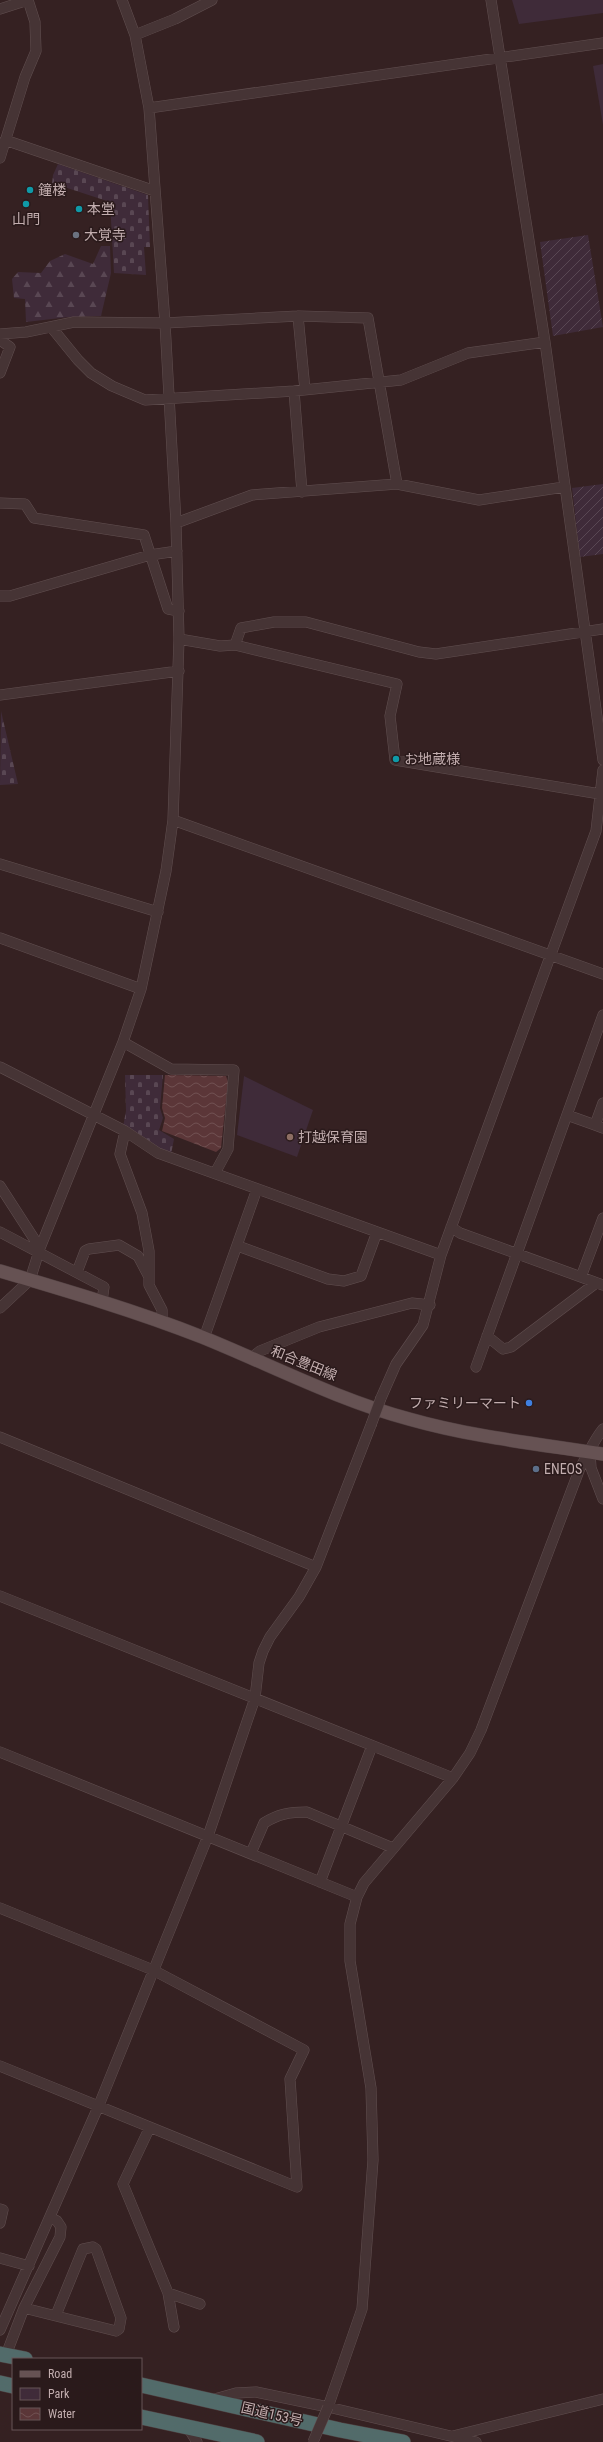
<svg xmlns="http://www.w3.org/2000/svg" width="603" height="2442" font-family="'Roboto Condensed','Noto Sans JP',sans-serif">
<defs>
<pattern id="forest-firs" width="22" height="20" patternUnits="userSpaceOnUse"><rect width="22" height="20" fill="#3f2b39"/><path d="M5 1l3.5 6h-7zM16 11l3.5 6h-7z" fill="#594753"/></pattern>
<pattern id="cemetery-stones" width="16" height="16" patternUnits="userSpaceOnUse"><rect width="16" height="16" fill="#3f2b39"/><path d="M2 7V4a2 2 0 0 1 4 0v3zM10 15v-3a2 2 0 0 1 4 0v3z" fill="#594753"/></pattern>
<pattern id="garden-furrows" width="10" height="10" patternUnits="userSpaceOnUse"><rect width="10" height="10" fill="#3f2b39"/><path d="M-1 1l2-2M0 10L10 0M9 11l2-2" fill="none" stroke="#594753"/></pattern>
<pattern id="water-waves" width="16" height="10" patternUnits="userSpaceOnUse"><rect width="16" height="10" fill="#5b3638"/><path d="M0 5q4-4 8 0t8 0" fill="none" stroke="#715152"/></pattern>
</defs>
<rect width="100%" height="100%" fill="#352122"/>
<!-- green -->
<path fill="#3f2b39" d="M512,0H603V13L519,24Z
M603,64V125L593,66Z
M244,1076L313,1110L297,1157L237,1135Z"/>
<!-- forest -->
<path fill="url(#forest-firs)" d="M101,246H110L111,273L101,316L69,317L26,322L25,299L14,298L12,279L18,272L41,273L50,261L65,254L93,264Z"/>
<!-- cemetery -->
<path fill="url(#cemetery-stones)" d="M58,164L148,195L150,247H144L146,275L114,273L110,202L52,183L53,175Z
M1,711L18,784L0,785Z
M125,1075H163L160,1108L163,1118L159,1130L174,1139L171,1154L160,1151L123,1127L126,1111Z"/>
<!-- garden -->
<path fill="url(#garden-furrows)" d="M588,235L603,327L553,336L540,242Z
M603,484V554L580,557L572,488Z"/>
<!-- water -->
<path fill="url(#water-waves)" d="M165,1075L226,1076L228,1082L221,1148L216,1152L162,1131L165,1118L162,1108Z"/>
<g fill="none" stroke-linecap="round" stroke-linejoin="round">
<!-- minor casing -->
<g stroke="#614f50" stroke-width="11">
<path id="minor" d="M491,0L545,342L603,760
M0,9L28,0L35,22L36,51L25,77L0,158
M135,35L175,19L212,0
M149,108L603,43
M5,140L155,191
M298,316L305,390
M52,328L78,360L91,373L112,386L145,400L294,391L401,380L468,353L545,342
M0,334L26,332L74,322L165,323L298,316L368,318L397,484
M0,340L10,347L0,373
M294,391L302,492
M0,503L25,504L34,518L144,535L168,609L179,611
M176,523L252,495L397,484L479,500L564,487
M0,596H10L150,555L177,551
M179,639L220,646L235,645L241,628L274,622H306L419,652L436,654L603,629
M235,645L397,684L390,716L395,760L600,794
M0,695L179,671
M173,820L603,974
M0,864L158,912
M0,938L141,989
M123,1042L171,1069L234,1070L228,1149L215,1173
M0,1067L125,1131L158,1153L441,1255
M603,1103L595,1125L603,1128
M567,1115L595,1125
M125,1131L120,1154L142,1213L149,1251V1285L162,1310V1321
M0,1186L40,1248
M451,1227L460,1233L603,1285
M0,1232L104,1287L102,1301
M238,1246L328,1279L344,1281L361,1276L377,1232
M77,1272L85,1251L89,1249L119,1245L138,1256L148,1275
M581,1277L603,1218
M0,1308L30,1280L40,1248L123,1042L141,989L166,871L173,820L179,639L176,523L165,323L149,108L135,35L122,0
M487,1336L503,1349L511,1347L596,1283
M204,1338L257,1189
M251,1358L260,1351L319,1327L412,1303L430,1305
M476,1367L603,1015
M381,1398L396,1364L423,1325L441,1255L596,831L603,770
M0,1437L316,1567
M590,1452L591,1468L603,1499
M0,1596L453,1778
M0,1752L357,1897
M251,1853L264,1823C278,1814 290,1812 307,1812L393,1848
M320,1882L372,1746
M0,1908L153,1970L304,2050L290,2079L297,2187L0,2066
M150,2127L123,2184L168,2293L174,2327
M0,2209L3,2210L0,2223
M0,2258L29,2266
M168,2293L200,2304
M24,2308L116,2331L119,2329L121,2318L96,2249L93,2247L83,2249L56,2315
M0,2330L99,2105L208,1836L255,1698L259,1663L263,1651L270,1637L299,1597L316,1567L371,1425
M6,2355L24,2308L60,2237L61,2227L57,2221L51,2218
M211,2400L236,2393L256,2392L328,2407L476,2442
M328,2407L362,2309L373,2160L371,2088L350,1961V1924L357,1897L364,1883L453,1778L470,1753L481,1730L580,1468C588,1455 593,1441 603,1429
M187,2426L197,2442
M453,2436L603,2399"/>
</g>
<!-- major casing -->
<g stroke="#4f3e3f" stroke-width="14">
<path id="major" d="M0,1271C68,1291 136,1311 202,1337C271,1365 338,1400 409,1419C472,1437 539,1444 603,1454"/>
</g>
<!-- highway casing -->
<g stroke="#4d3c3d" stroke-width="16">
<path id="highway" d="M0,2354L25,2359
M0,2383L13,2386
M141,2385L340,2430L403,2442
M141,2417L257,2442"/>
</g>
<!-- minor -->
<use href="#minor" stroke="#463435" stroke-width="10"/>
<!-- major -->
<use href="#major" stroke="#665253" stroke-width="13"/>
<!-- highway -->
<use href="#highway" stroke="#526b6a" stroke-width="15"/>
<!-- minor-bridge casing -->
<g stroke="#614f50" stroke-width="11" stroke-linecap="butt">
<path id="minor-bridge" d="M371,1425L381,1398
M313,2442L328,2407"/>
</g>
<!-- minor-bridge -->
<use href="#minor-bridge" stroke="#463435" stroke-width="10"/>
</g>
<!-- markers -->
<g fill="#0f9aa8" stroke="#2a1a1b" stroke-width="1.5">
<circle cx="30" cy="190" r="4"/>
<circle cx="26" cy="204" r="4"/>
<circle cx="79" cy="209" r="4"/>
<circle cx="396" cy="759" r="4"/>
</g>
<circle fill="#6b7280" stroke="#2a1a1b" stroke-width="1.5" cx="76" cy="235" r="4"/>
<circle fill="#8d6e63" stroke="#2a1a1b" stroke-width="1.5" cx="290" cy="1137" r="4"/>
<circle fill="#3f7fe0" stroke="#2a1a1b" stroke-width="1.5" cx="529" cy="1403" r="4"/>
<circle fill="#5c6f8a" stroke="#2a1a1b" stroke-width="1.5" cx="536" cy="1469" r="4"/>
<g text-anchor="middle" stroke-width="3" stroke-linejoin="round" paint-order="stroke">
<!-- poi labels -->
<g font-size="14" fill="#c3aeaf" stroke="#2a1a1b" text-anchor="start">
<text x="38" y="195">鐘楼</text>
<text x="87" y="214">本堂</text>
<text x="26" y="224" text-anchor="middle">山門</text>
<text x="84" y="240">大覚寺</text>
<text x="404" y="764">お地蔵様</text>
<text x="298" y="1142">打越保育園</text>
<text x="521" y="1408" text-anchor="end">ファミリーマート</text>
<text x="544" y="1474">ENEOS</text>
</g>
<!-- street labels -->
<g font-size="14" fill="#c3aeaf" stroke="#2a1a1b">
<text transform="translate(304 1363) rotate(22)" y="5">和合豊田線</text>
<text transform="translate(272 2414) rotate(13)" y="5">国道153号</text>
</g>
</g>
<!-- legend -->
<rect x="12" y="2358" width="130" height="72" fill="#2a1a1b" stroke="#675556"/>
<rect x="20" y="2371" width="20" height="6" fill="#665253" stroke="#675556"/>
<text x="48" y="2378" font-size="12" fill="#c3aeaf">Road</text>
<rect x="20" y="2388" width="20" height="12" fill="#3f2b39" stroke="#675556"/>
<text x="48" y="2398" font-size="12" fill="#c3aeaf">Park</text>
<rect x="20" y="2408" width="20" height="12" fill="url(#water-waves)" stroke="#675556"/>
<text x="48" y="2418" font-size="12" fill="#c3aeaf">Water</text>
</svg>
